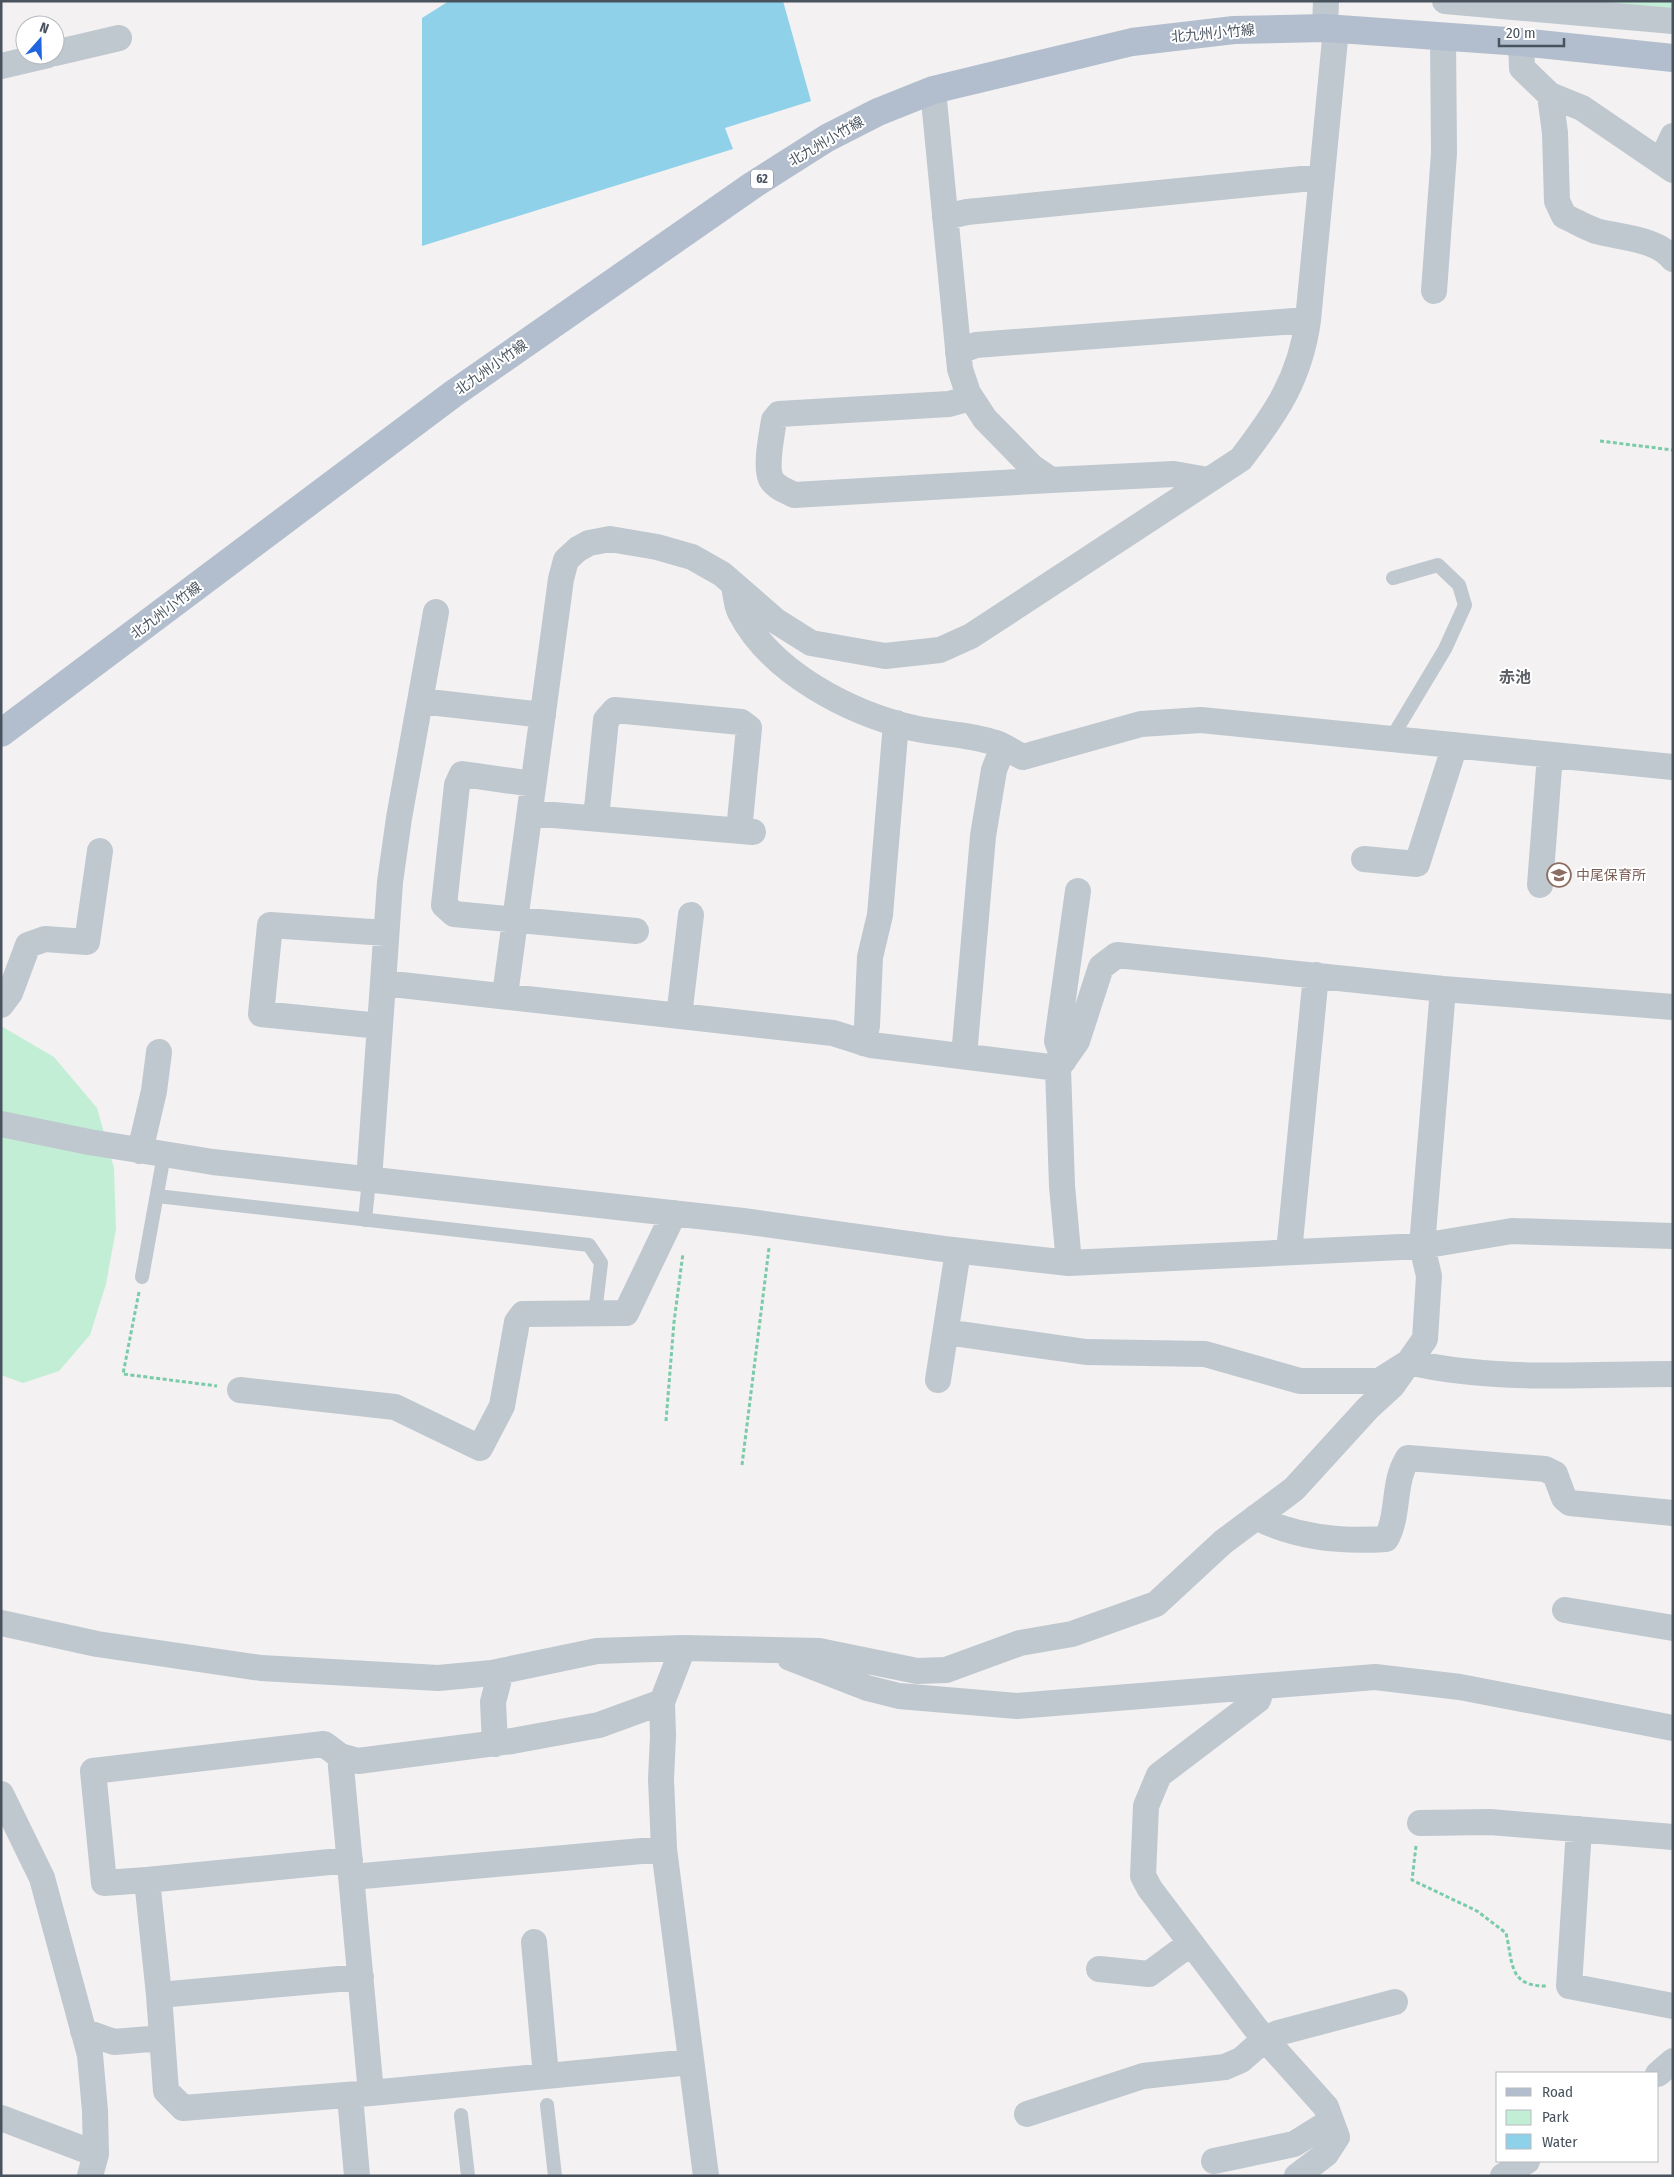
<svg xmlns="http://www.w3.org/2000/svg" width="1674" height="2177" font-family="'Fira Sans Condensed','Noto Sans JP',sans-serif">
<rect width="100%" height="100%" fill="#f3f1f1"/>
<!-- green -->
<path fill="#c2eed6" d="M1547,1H1673V13Z
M1,1026L54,1057L97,1108L114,1168L116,1229L106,1284L90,1335L59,1371L23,1383L1,1375Z"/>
<!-- water -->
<path fill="#90d1ea" d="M449,1H783L811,101L725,128L733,149L422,246V18Z"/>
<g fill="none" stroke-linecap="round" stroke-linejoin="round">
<!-- path -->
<path stroke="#7acba9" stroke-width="3" stroke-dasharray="4 2.5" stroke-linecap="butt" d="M1600,441L1673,450
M139,1292L123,1374L217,1386
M666,1421L674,1322L683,1253
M742,1465L769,1248
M1416,1846L1412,1880L1477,1911L1506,1933C1513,1962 1508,1987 1547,1986"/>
<!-- service -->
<path stroke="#bfc7cf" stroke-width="14" d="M1391,739L1445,649L1465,605L1459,585L1438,565L1393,578
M157,1196L589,1245L601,1263L595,1313
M365,1220L369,1180
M142,1277L164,1155
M547,2105L555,2176
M461,2115L468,2176"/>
<!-- minor -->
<path stroke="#bfc7cf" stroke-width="26" d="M1445,1L1673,21
M1325,28L1326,1
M1521,42L1522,68L1550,95L1582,108L1673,170
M55,53L119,38
M1,66L48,55
M933,90L960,369L968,393L985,419L1032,467L1051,480L1174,474L1208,480
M1550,95L1555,133L1557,201L1564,216C1575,221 1585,227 1596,231C1621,238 1656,238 1673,259
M1661,162L1673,136
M945,217L967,212L1322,177
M1434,291L1444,153L1443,37
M958,352L976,345L1308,320
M971,398L949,404L779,414L774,420C772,434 765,466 771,479C775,487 787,491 794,495L1051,480
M734,586C736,594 736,605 740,612C771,673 850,713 913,728C940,734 970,734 996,743C1005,746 1014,753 1023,757L1141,724L1201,720L1673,767
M420,701L543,715
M533,784L462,774L457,785L444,905L454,914L636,931
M530,813L753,832
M596,818L606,720L615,710L741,722L749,728L739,831
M1364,859L1417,864L1455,745
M1540,885L1550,755
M383,983L390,882L399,818L436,612
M505,995L561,579L566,560L578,549L589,543L610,539L657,547L692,557L722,574L776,621L811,643L885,656L940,650L971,636L1241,459C1276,413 1300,379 1308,320L1336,29
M1,1005L10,993L28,945L45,939L87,942L100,851
M679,1016L691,915
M380,1026L261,1014L270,925L386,933
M863,1043L867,1026L870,957L880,915L896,723
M964,1056L983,836L994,770L1003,747
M1064,1060L1057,1041L1078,891
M1,1124L89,1142L213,1162L743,1221L944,1249L1069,1263L1422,1246L1512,1231L1673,1236
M140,1151L154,1091L159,1052
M369,1180L383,983L833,1033L871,1045L1058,1068
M1289,1252L1316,975
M1069,1263L1062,1186L1058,1068L1077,1041L1101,967L1117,955L1443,989L1673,1007
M946,1332L1086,1352L1205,1354L1300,1381H1379L1409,1362C1494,1382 1586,1374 1673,1374
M938,1380L958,1251
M240,1390L395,1407L480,1448L502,1406L517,1322L523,1314L626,1313L674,1213
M1256,1517C1296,1538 1341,1542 1386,1539C1400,1514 1392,1483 1408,1458L1545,1469L1555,1474L1564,1498L1570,1503L1673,1513
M1565,1610L1673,1628
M1,1623L97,1644L261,1668L438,1678L492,1673L597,1651L683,1648L819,1651L917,1671L946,1670L1020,1643L1072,1634L1156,1604L1223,1542L1294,1489L1368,1408L1392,1386L1425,1339L1429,1276L1422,1246L1443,989
M683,1648L662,1702L663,1736L661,1779L664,1849L706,2176
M790,1658L867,1688L899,1696L1017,1706L1375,1677L1460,1687L1673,1728
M1263,1686L1258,1700L1159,1775L1146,1806L1143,1876L1150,1889L1257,2030L1326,2107L1337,2137L1326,2154L1297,2176
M495,1744L493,1702L501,1671
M340,1756L371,2093L183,2108L166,2091L159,1995L147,1880L104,1883L93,1771L324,1744L340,1756L358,1761L512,1741L599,1725L662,1702
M1,1794L42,1878L90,2055L95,2111L96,2154L90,2176
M1420,1823L1490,1822L1673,1837
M1579,1829L1569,1986L1673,2006
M352,1877L664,1849
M147,1880L350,1860
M534,1942L546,2076
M1099,1969L1149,1974L1191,1943
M159,1995L361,1977
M83,2031L114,2042L162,2038
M1658,2074L1673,2061
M371,2093L691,2062
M350,2096L357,2176
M1027,2114L1143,2076L1225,2067L1241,2060L1265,2039L1278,2033L1395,2002
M1,2118L96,2154
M1214,2161L1294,2144L1331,2121
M1503,2176L1527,2161"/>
<!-- primary -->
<path stroke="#b2bece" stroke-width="28" d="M1,733L453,394L753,185L827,138L878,112L933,90L1132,42L1234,30L1325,28L1521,42L1673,58"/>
</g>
<!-- icons -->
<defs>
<g id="school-ring" transform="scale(1.25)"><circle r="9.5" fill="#fff" stroke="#8d6e63" stroke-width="1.5"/><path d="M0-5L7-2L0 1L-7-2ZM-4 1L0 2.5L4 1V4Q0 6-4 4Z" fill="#8d6e63"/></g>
</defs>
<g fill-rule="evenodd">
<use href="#school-ring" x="1559" y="875"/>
</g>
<g text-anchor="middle" stroke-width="4" stroke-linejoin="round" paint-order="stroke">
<!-- shield labels -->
<rect fill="#fff" stroke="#80878e" stroke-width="1" x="751" y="169.5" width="22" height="19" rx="4"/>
<g font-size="12" font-weight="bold" fill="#49535e">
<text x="762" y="183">62</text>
</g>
<!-- street labels -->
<g font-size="14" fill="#49535e" stroke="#fff">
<text transform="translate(1213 33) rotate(-5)" y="5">北九州小竹線</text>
<text transform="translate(826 141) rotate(-30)" y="5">北九州小竹線</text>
<text transform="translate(491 367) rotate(-35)" y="5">北九州小竹線</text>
<text transform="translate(166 610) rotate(-37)" y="5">北九州小竹線</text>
</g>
<!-- education labels -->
<g font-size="14" fill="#785e54" stroke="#fff" text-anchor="start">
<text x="1576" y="880">中尾保育所</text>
</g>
<!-- quarter labels -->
<g font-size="16" font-weight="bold" fill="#5d6065" stroke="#fff">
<text x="1515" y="683">赤池</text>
</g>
</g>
<!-- border -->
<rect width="1674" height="2177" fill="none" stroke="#49535e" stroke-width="5"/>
<!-- legend -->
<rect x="1496" y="2072" width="162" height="90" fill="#ffffff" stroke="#b6babf"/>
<rect x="1506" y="2088" width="25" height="8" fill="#b2bece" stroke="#b6babf"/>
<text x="1542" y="2097" font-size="15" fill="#49535e">Road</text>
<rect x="1506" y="2110" width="25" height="15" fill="#c2eed6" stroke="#b6babf"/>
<text x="1542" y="2122" font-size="15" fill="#49535e">Park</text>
<rect x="1506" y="2134" width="25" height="15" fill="#90d1ea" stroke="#b6babf"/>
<text x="1542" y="2147" font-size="15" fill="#49535e">Water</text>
<!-- north arrow -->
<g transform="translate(40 40) rotate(20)"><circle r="24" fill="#ffffff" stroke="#b6babf"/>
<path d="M0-4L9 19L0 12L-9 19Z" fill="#1f66de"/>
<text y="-8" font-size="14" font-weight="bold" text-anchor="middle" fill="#49535e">N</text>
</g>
<!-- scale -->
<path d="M1499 38v8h65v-8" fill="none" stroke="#49535e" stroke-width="2.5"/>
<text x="1506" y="38" font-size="15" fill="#49535e" stroke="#ffffff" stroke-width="4" paint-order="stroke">20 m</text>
</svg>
